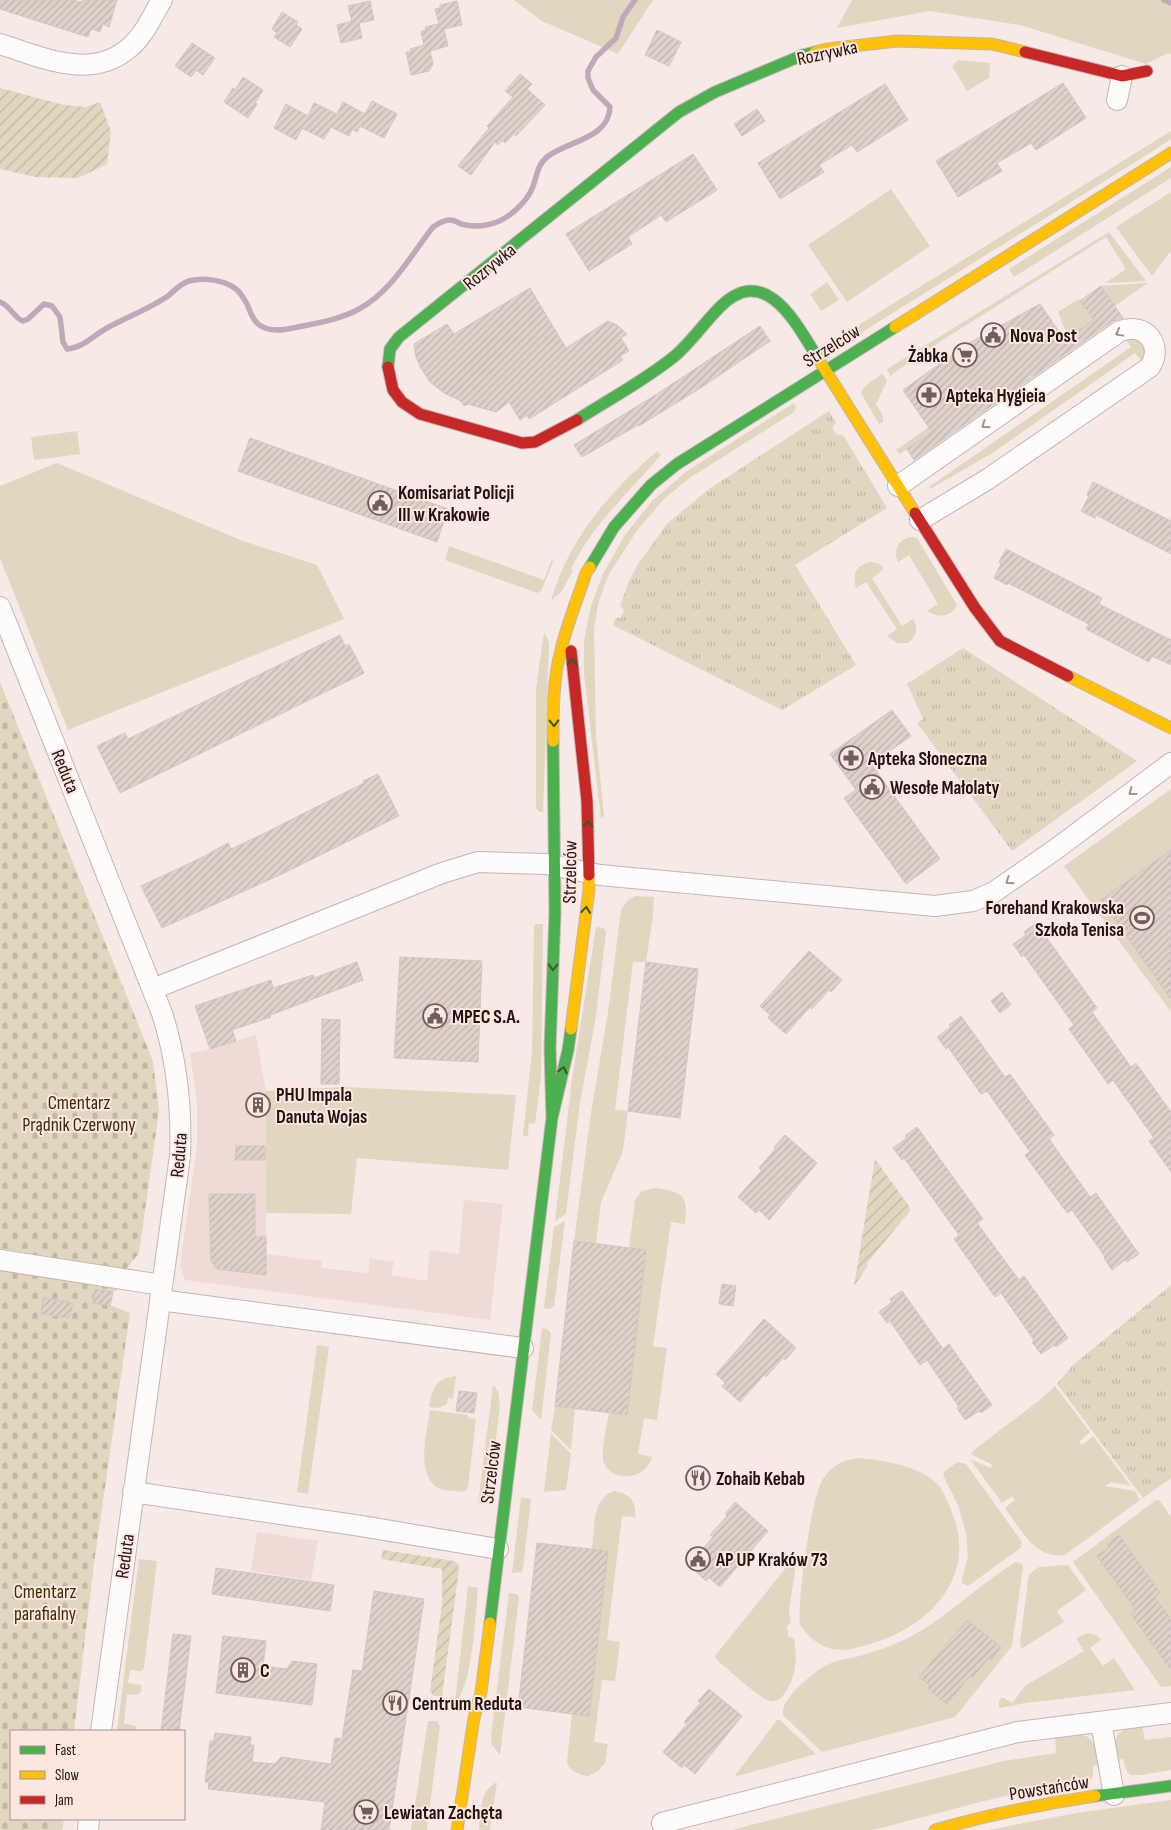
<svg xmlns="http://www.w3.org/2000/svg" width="1171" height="1830" font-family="'Sofia Sans Condensed',sans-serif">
<defs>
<pattern id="cemetery-stones" width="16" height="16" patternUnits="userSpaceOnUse" patternTransform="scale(1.25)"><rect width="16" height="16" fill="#e1d6c0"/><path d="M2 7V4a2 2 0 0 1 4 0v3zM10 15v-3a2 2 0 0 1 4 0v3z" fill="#c1b7a4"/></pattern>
<pattern id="park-tufts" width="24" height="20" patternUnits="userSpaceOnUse" patternTransform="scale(1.25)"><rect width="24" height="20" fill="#e1d6c0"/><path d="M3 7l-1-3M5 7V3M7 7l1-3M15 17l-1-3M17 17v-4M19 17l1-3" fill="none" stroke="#c1b7a4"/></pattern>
<pattern id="garden-furrows" width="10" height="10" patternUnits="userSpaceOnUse" patternTransform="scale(1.25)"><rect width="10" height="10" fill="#e1d6c0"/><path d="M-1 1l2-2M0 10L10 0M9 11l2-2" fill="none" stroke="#c1b7a4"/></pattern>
<pattern id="building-hatch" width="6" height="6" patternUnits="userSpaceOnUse" patternTransform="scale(1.25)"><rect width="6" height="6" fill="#dfd2cb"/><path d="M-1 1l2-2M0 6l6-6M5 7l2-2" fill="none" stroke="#bfb3ad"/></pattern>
</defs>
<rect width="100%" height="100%" fill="#f7e9e6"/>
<!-- built -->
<path fill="#f0dad6" d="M256,1035L266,1091V1254L322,1261L321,1268L368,1273L370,1258L394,1262L391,1275L427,1281L430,1250L459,1254L464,1200L503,1204L490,1320L185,1280L180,1266L197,1146V1102L190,1053L210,1049Z
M257,1532L318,1541L311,1580L251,1571Z"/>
<!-- grass -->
<path fill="#e1d6c0" d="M514,0H653L618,54L542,21Z
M852,0H1171V54L1168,53L1146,64L1020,25L930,11L837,28Z
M958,60L990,63L989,78L967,91L952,66Z
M1171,131V139L1156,149L859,334L857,328L860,324Z
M1171,167V178L1014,277L1009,269Z
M891,189L930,246L847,302L808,245Z
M1171,192V251L1152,276L1116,227Z
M1109,232L1146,281L1105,283L1126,269L1106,237L919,355L890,376L887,369Z
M827,282L839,300L821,311L810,294Z
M1148,283L900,454L896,450L1066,332L1058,312L1079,299L1089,314L1110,299L1101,286Z
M1124,337L1138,338L1146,348L1143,363L1135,353L991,454L930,489L929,487L1131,347Z
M882,373L887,381L876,404L883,416V422L879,424L861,393C864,384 876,380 882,373Z
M794,403L796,408L794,412L691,477L665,498L638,529L609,574L599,600L594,629L596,736L604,816L601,819L584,674V642L587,625L591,606L603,574L625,535L652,501L687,471Z
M77,431L80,454L34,460L31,437Z
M657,451L661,455C629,493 593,523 571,569L573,570L562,591L551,601C568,539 610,492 657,451Z
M57,463L243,541L317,565L344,619L68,730L0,558V486Z
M909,537L917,538L957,605C950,618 939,618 927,611L938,604L909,555L898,562C893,550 898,541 909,537Z
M449,546L544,580L552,559L553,562L541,591L537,593L445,560Z
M870,562L877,563L882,566L883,570L872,578L902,626L913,619C919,628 916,636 908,643H897L887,636L897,629L866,582L856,588C852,575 856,565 870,562Z
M544,632L549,643L543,812H539L536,808V689Z
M1171,789V1012L1064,866Z
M635,896L654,897L653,916L646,962H633L615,1110L628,1111L623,1151L601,1202L596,1244L574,1241L591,1113L608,1012L621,910L627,901Z
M536,924H543L541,1077L535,1124L529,1123L528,1136H523L532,1051L534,927Z
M596,927L604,928L606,932L596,1016L580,1103L566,1214L555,1221L572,1079Z
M344,1087L516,1095L508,1170L357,1158L351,1214L266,1213V1091Z
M656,1188C684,1193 688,1194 685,1224L671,1222L653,1346L667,1348L657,1420L644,1418L638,1454L652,1457C647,1479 614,1484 604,1463C600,1453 607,1424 609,1413L627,1415L646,1250L629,1248L635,1200L642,1191Z
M565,1221L554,1306L550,1309L544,1308L554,1227Z
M542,1328L547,1329L551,1333L541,1420L532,1410Z
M317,1345L329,1347L308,1494L297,1492Z
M456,1376L453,1399L448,1398L447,1404L438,1408L429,1407C433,1388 434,1379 456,1376Z
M493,1385L498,1391L500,1406L490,1487L487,1496L478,1504Z
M1055,1386L1090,1432L1079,1442L1082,1445L1093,1436L1131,1486L1111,1482L1105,1486L1135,1491L1140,1500L1065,1555C1034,1559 1021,1529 1005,1508L1015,1500L1012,1496L1002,1503L970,1459L990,1468L993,1465L971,1454L975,1449L1040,1400Z
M555,1406L575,1409L571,1450L551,1430Z
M430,1410L468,1415V1418L476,1419L468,1488L464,1492C457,1491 448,1491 441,1489C414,1478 427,1432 430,1410Z
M551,1433L571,1454L566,1490L544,1492Z
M858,1458C882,1460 923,1466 939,1486C944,1493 948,1502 951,1510C979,1576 931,1626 870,1644C856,1648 840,1653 826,1647C815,1643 807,1634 800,1625C797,1602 811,1497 823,1479C832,1465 843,1460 858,1458Z
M957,1462L966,1464L1022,1542L1021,1547L1015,1552L968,1586L962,1583V1580L968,1556L966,1533L958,1505L943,1475L944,1472Z
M615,1491C630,1494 637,1502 635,1517L622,1516L607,1640L620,1642L615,1681L602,1680L594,1742L608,1744L605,1763L598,1771L588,1776L582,1775L573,1771L569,1767L567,1762L572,1713L608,1551L592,1549C595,1529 591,1498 615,1491Z
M521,1497L531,1499L523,1569L521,1572L512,1573Z
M1156,1500L1160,1501L1171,1517V1686L1161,1687L1073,1562Z
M139,1559L157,1561L144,1668L141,1671L130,1670L128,1683L141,1685V1692L137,1695L127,1694L124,1723L136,1726V1731H117Z
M792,1560L796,1564L789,1611L791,1623L787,1626L788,1636L794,1639C795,1648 797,1658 795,1667C794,1677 784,1705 770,1701C759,1698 728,1669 717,1660L715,1656Z
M1016,1562L1022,1564L1023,1567L1012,1646L955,1717L822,1752L783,1715C780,1699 811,1675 823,1667C835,1660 847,1659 860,1656C877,1651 894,1645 910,1637C948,1617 979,1584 1016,1562Z
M1068,1565L1086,1590L1057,1611L1064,1622L1021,1649L1020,1642L1029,1574L1039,1567Z
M468,1586L478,1588C476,1610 472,1691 455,1702Z
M509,1593L517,1594L519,1598L500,1755L492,1745L491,1736Z
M1087,1633L1096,1635L1101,1640L1090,1648L1103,1666L1114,1658L1135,1690L1026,1703L999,1708V1702L1002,1697L1012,1703L1025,1686L1084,1651L1076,1638Z
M777,1720H780L816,1754L734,1777Z
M428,1721H437L440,1726L427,1830H411Z
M1142,1725L1145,1740L1171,1737V1770L1140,1775H1131L1127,1772L1123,1759L1117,1760C1111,1734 1119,1729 1142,1725Z
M1080,1734C1095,1737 1096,1750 1099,1764L1093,1766V1777L1087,1782L1037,1789L992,1799L873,1830H731L1004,1761L1056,1753L1055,1736Z
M497,1782L490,1830H479C481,1813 479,1790 497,1782Z
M1171,1800V1830H989L1076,1813Z"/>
<!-- cemetery -->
<path fill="url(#cemetery-stones)" d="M0,682L153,1061L159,1111L139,1253L127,1268L123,1287L113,1292L110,1305L130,1313L94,1564L74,1731H11V1819H64L62,1830H0Z"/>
<!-- park -->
<path fill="url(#park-tufts)" d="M829,411L836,423L832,428L837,435H843L887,508L795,565L856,665L782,710L613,625L615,618H621L624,610L620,606L629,581L638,564L667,524L709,489Z
M963,648L1137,761L1012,851L917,723L923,719L907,684Z
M1171,1285V1478L1143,1498L1057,1384L1073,1365Z"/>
<!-- garden -->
<path fill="url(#garden-furrows)" d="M0,88L64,105L86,107L100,102L111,131L107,164L78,178L36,177L0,169Z
M875,1159L909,1206L910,1211L867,1263V1267L854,1286Z
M383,1550L454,1561L458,1564L459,1570L442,1696H434L430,1691L442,1604V1569L381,1559Z"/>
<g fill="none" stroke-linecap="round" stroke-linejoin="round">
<!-- stream -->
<path stroke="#c0a8bb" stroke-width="5.5" d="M1164,0L1171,3
M0,302C11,306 13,317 23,321L28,319L44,304L52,306L60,317L63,342L67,349C83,348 94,335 107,328C127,317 149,309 168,296C174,291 181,283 189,281C202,277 225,280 236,289C241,293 244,299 247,304C250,311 252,319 258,324C269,333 285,330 298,327C318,323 341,319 359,309C392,291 411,255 433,227C438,224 443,220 450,220C454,220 457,222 461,224C475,228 492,226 505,218C515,212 526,201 531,191C537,179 536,166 547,157C567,141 609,139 610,107L593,90L588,78V71L596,57L616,38L623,17L635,0"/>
</g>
<!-- building -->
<path fill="url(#building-hatch)" stroke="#d1c6c0" d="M0,0H74L80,2L84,0H117L109,27L103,24L100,32L91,29L88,37L0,9Z
M370,1L374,20L359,23L362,38L341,43L337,25L352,21L348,6Z
M457,1L462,25L444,29L448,46L430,51L433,64L429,71L411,75L406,52H411L410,49L424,45L421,31L426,30L425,27L439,24L435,9L440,8V5Z
M282,12L298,22L296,25L302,29L290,47L274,37L277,33L272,29Z
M657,30L681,42L669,66L645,55Z
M192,43L215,58L203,75L196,70L191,77L175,66Z
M520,74L532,84L527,89L545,105L516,136L514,134L505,143L502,140L498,145L495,142L471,175L458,166L489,128L487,126L513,97L505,91Z
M243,77L263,90L255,103L257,104L248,118L224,102L233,88L235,90Z
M1063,83L1086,118L1036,150L1031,143L997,163L1002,171L958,197L936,161Z
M885,84L908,120L857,152L852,145L819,165L824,172L780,199L758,163Z
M372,101L397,114L384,138L360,126L357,132L352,129L349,136L331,127L324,139L302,128L296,140L274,128L286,104L308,116L314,103L337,114L343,102L365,114Z
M757,109L765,121L742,136L734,124Z
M693,154L717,190L666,222L661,215L628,237L632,244L589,271L566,234Z
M1101,286L1123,318L1113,321L914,460L907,449L932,432L903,390L969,343L1040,304L1065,340L1094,320L1080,301Z
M530,288L566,348L608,321L617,325L627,334L621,338L629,351L620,356L623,360L529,419L527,415L520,420L509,402L496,412L468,404L464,406L461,401L444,393L430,382L421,368L416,357L414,344L447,324L454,334Z
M760,326L770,341L702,387L639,426L638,425L582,457L574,445L657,394Z
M250,438L448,509L437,542L238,471Z
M1093,482L1171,521V554L1096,515L1095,518L1081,511L1089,496L1087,495Z
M1006,549L1102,598L1099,604L1171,640V665L1152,656L1149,662L1086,629L1089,624L1008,583L1007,585L994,578L1001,564L999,562Z
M340,635L345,646L349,644L364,673L120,793L97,746L125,733L128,739Z
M892,710L911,736L871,764L940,859L906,884L844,798L856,790L830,754Z
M378,774L399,816L282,874L162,928L141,886L201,858L228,843L231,849L263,834L364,783L363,781Z
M1171,850V999L1101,900Z
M1036,923L1097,1008L1092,1012L1131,1067L1136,1063L1171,1112V1172L1149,1141L1154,1138L1113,1080L1108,1084L1069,1029L1074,1025L1024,955L1022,957L1013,944L1026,935L1024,932Z
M809,951L842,980L831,992L829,990L812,1009L810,1007L786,1034L768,1018L770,1015L760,1006Z
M400,957L482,961L478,1062L394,1058Z
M357,962L363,980L268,1016L271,1017L232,1030L236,1041L210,1049L195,1006L271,980L273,988L313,975L314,978Z
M646,962L698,969L680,1118L628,1111Z
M1002,992L1011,1005L1000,1013L991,1001Z
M961,1016L1005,1077L1010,1074L1054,1135L1049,1139L1090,1197L1096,1193L1139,1254L1127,1262L1125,1260L1112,1270L1104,1258L1105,1257L1072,1210L1067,1213L1025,1155L1030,1152L987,1091L981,1094L948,1047L946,1049L937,1037L951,1027L949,1025Z
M322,1019L340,1020L339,1084H321Z
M917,1127L983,1219L977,1223L1019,1280L1024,1276L1068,1338L1056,1347L1054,1345L1041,1354L1032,1342L1034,1340L1001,1293L995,1297L954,1239L959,1235L904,1158L902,1160L893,1148L907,1138L905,1136Z
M785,1135L817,1163L769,1220L759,1210L756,1213L738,1197L762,1170L759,1168L776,1148L774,1147Z
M236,1146H265V1160H235Z
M209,1194H255V1237H266V1275L217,1269L211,1261Z
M574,1241L646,1250L627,1415L555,1406Z
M722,1284L736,1286L733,1306L719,1304Z
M95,1289L113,1292L110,1306L93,1303Z
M902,1291L943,1349L949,1344L992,1405L981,1413L979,1411L965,1420L957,1408L959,1407L927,1360L920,1365L890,1321L887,1323L879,1312L892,1302L890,1299Z
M43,1298L73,1303L69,1318L41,1314Z
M764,1319L796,1348L785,1360L783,1358L766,1377L764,1375L740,1402L722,1386L725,1383L716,1374Z
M459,1391L477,1393L474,1413L456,1411Z
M735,1502L768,1531L720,1587L709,1578L706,1581L689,1565L713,1537L710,1535L727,1516L725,1514Z
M1119,1535L1160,1593L1155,1597L1171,1620V1670L1131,1614L1136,1610L1097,1556L1109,1547L1106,1544Z
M537,1543L608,1551L589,1716L518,1707Z
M216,1568L334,1585L330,1611L212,1594Z
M374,1591L424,1599L389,1830H321L325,1802L208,1789L209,1782H205L207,1767L210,1741H214L215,1733L251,1737L250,1745H254L252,1762L275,1764L281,1757L331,1764L335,1738L342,1739L353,1670L362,1671Z
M967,1620L1001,1647L991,1660L989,1658L972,1678L970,1676L947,1704L928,1689L930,1685L919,1677Z
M173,1634L191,1636L179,1731H161Z
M223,1636L266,1641L263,1666L287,1669L292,1661L317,1664L312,1705L216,1693Z
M709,1689L742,1716L695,1774L684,1765L682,1768L663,1752L687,1724L684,1722L701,1702L698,1701Z"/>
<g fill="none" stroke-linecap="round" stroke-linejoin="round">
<!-- street casing -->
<g stroke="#c3b5b3" stroke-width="22">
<path id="street" d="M0,44C41,57 91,81 129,48C144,36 152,16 162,0
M1117,100L1122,76
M898,486L1120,331C1145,322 1164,344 1150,367L988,479L920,520
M0,607L163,1016C177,1062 182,1108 180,1156L101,1731
M153,989L442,873L478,862L546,864L600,875L935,906L973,901L994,892L1056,849L1171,763
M0,1260L162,1285
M160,1300L523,1348
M133,1492L361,1526L498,1549
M1101,1722L1114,1795
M662,1823L1018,1732L1171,1713
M88,1830L89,1819"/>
</g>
<!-- fast casing -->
<g stroke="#c3b5b3" stroke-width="13">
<path id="fast" d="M388,367L390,349L399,337L679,112L715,92L803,55L815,52
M577,420C609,399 646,380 676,355C692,341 704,323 720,307C765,262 796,323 817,357
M590,567L614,527L651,485L677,464L895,327
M552,1118L550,1048L555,913L553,741
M490,1623L552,1118L568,1050L571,1029
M1095,1796L1171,1786"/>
</g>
<!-- slow casing -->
<g stroke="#c3b5b3" stroke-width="13">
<path id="slow" d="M815,52L827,49L897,41L992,44L1025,52
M895,327L1171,153
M817,357L915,513
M1068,676L1171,728
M553,741C553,711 553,679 561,650C567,624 578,598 586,573L590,567
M571,1029L589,890V875
M457,1830L474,1718L481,1692L490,1623
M935,1830C988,1815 1041,1804 1095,1796"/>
</g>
<!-- jam casing -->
<g stroke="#c3b5b3" stroke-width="13">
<path id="jam" d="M1025,52L1122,76L1147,71
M388,367L393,390L402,402L420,414L522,443L535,442L577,420
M915,513L975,608L1000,641L1068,676
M571,651L587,801L589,875"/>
</g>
<!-- street -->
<use href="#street" stroke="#fefcfb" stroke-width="20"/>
<!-- fast -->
<use href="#fast" stroke="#4caf50" stroke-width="11"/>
<!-- slow -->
<use href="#slow" stroke="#ffc107" stroke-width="11"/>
<!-- jam -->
<use href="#jam" stroke="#c62828" stroke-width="11"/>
</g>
<!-- one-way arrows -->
<defs><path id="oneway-chevron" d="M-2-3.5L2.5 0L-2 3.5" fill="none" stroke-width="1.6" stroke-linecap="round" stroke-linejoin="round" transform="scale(1.25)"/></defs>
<g stroke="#9b9492">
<use href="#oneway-chevron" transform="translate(1119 333) rotate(151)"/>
<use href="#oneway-chevron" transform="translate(985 425) rotate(145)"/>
<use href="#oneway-chevron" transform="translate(1132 792) rotate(143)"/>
<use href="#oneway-chevron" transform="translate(1009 881) rotate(145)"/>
</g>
<g stroke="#345a2d">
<use href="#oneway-chevron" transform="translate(572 662) rotate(-94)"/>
<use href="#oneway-chevron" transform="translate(554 723) rotate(89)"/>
<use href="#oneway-chevron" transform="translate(588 824) rotate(-91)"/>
<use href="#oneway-chevron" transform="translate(586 910) rotate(-84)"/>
<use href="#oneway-chevron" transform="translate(553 967) rotate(92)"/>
<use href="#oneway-chevron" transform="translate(563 1070) rotate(-76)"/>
</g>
<!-- icons -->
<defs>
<g id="civic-ring" transform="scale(1.25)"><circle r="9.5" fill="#fde5e0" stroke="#6c5f5c" stroke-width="1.5"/><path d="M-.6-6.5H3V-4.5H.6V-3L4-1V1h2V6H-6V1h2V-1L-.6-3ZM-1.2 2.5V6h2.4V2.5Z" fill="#6c5f5c"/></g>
<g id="supermarket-ring" transform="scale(1.25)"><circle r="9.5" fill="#fde5e0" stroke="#6c5f5c" stroke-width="1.5"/><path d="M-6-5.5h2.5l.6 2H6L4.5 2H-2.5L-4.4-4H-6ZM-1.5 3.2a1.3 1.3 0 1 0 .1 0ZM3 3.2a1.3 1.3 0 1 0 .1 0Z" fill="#6c5f5c"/></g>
<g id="pharmacy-ring" transform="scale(1.25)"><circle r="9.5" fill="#fde5e0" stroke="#6c5f5c" stroke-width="1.5"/><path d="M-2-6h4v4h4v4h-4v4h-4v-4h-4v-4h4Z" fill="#6c5f5c"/></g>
<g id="stadium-ring" transform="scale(1.25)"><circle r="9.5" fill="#fde5e0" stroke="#6c5f5c" stroke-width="1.5"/><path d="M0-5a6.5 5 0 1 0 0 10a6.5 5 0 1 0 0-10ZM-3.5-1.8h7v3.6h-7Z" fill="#6c5f5c"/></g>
<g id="building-ring" transform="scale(1.25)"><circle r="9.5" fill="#fde5e0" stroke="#6c5f5c" stroke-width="1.5"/><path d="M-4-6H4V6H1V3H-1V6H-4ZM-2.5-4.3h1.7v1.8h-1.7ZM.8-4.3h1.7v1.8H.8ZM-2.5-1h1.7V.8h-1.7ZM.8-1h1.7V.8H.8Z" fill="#6c5f5c"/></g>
<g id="restaurant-ring" transform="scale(1.25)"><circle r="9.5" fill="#fde5e0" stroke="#6c5f5c" stroke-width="1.5"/><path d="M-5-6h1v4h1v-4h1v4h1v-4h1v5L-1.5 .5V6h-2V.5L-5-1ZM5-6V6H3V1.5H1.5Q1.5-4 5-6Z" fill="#6c5f5c"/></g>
</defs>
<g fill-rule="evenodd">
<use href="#civic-ring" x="993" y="335"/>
<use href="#supermarket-ring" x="965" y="355"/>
<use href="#pharmacy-ring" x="929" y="395"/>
<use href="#civic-ring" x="380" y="503"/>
<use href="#pharmacy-ring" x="851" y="758"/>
<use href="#civic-ring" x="872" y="787"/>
<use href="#stadium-ring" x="1142" y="918"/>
<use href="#civic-ring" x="435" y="1016"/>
<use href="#building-ring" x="258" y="1105"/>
<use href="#restaurant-ring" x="698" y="1478"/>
<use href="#civic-ring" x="698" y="1559"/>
<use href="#building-ring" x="243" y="1670"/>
<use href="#restaurant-ring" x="395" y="1703"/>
<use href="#supermarket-ring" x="366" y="1812"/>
</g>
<g text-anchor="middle" stroke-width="4" stroke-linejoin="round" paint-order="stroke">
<!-- street labels -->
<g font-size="19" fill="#211411" stroke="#fde5e0">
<text transform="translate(827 52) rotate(-12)" y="7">Rozrywka</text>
<text transform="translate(489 266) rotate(-39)" y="7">Rozrywka</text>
<text transform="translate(831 345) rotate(-32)" y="7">Strzelców</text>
<text transform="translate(66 771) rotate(68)" y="7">Reduta</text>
<text transform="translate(569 872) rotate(-89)" y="7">Strzelców</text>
<text transform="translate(178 1155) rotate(-85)" y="7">Reduta</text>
<text transform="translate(490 1472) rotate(-83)" y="7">Strzelców</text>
<text transform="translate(124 1556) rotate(-82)" y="7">Reduta</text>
<text transform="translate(1049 1787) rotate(-9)" y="7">Powstańców</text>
</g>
<!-- poi labels -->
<g font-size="19" font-weight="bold" fill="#211411" stroke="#fde5e0" text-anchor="start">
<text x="1010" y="342">Nova Post</text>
<text x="948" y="362" text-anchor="end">Żabka</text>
<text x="946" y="402">Apteka Hygieia</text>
<text x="398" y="499">Komisariat Policji<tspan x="398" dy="22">III w Krakowie</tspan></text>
<text x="868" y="765">Apteka Słoneczna</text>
<text x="890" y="794">Wesołe Małolaty</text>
<text x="1124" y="914" text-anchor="end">Forehand Krakowska<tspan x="1124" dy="22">Szkoła Tenisa</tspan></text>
<text x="452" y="1023">MPEC S.A.</text>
<text x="276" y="1101">PHU Impala<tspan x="276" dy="22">Danuta Wojas</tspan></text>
<text x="716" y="1485">Zohaib Kebab</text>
<text x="716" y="1566">AP UP Kraków 73</text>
<text x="260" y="1677">C</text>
<text x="412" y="1710">Centrum Reduta</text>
<text x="384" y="1819">Lewiatan Zachęta</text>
</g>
<!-- park labels -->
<g font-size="19" fill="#382e00" stroke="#fde5e0">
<text x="79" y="1109">Cmentarz<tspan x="79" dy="22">Prądnik Czerwony</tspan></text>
<text x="45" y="1598">Cmentarz<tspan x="45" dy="22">parafialny</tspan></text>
</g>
</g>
<!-- legend -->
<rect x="10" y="1730" width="175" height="90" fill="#fde5e0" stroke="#a5918d"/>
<rect x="20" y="1746" width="25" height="8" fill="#4caf50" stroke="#a5918d"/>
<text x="55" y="1755" font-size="15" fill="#211411">Fast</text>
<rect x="20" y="1771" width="25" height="8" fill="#ffc107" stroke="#a5918d"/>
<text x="55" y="1780" font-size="15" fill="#211411">Slow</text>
<rect x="20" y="1796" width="25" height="8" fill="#c62828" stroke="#a5918d"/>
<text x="55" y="1805" font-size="15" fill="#211411">Jam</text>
</svg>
